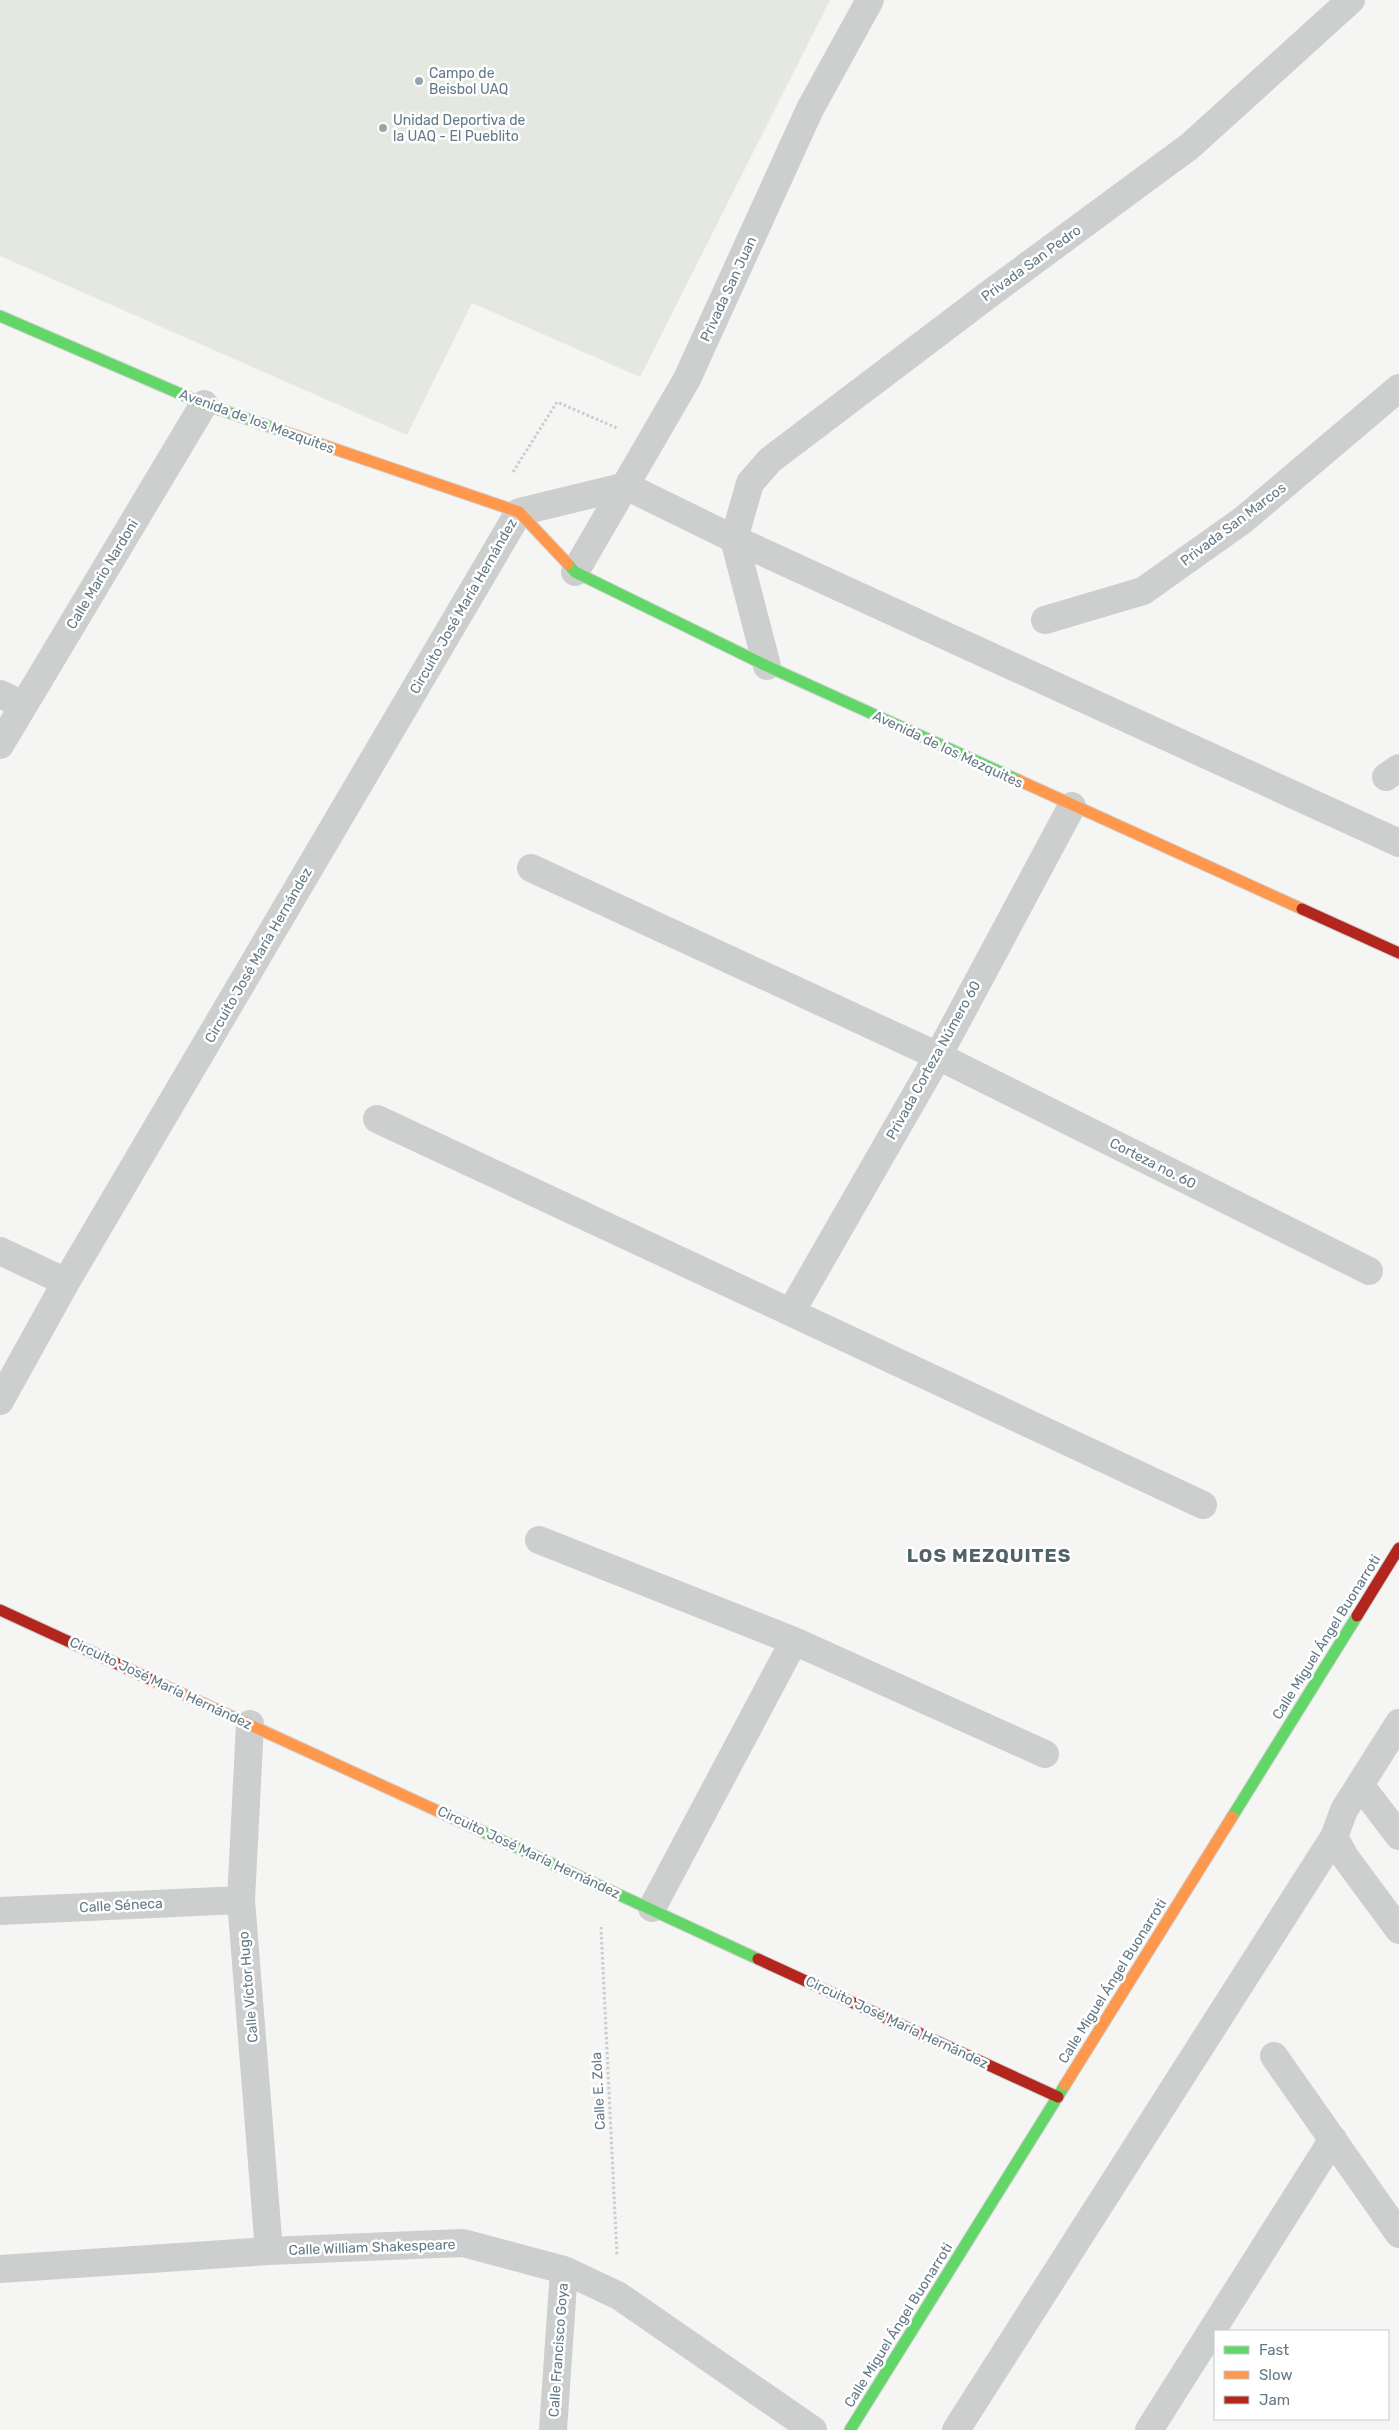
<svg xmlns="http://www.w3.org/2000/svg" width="1399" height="2430" font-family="Rubik,sans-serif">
<rect width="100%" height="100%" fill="#f5f5f3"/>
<!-- green -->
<path fill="#e5e8e1" d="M0,0H830L640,377L472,303L407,435L0,256Z"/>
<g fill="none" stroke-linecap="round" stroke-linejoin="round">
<!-- fast casing -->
<g stroke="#d1d3d3" stroke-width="13">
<path id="fast" d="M0,316L204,404L285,432
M568,564L575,572L767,666L1018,780
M1232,1817L1357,1616
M479,1830L758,1959
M850,2430L1065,2085"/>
</g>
<!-- slow casing -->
<g stroke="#d1d3d3" stroke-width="13">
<path id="slow" d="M285,432L519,512L568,564
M1018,780L1302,909
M150,1679L479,1830
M1065,2085L1232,1817"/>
</g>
<!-- jam casing -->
<g stroke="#d1d3d3" stroke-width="13">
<path id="jam" d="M1302,909L1399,953
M0,1610L150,1679
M1357,1616L1399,1548
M758,1959L1058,2097"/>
</g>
<!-- path -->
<path stroke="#cacccd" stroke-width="3" stroke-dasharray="2.5 2.5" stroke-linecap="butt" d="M513,472L557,402L617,428
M601,1927L617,2256"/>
<!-- street -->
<path stroke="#cdcece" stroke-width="28" d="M575,572L687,379L810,109L870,0
M1045,620L1143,591L1243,520L1399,388
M767,666L734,539L750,483L770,460L996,289L1190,146L1351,0
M0,694L23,705
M0,745L204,404
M1386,777L1399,768
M531,868L938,1056L1369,1271
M377,1119L1203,1505
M0,1251L66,1282
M791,1312L938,1056L1072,806
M0,1401L66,1282L519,512L626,486L734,539L1399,843
M539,1540L794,1641L1045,1754
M1399,1723L1344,1810L1334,1837L1345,1857L1399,1930
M250,1724L241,1900L269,2251
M1361,1786L1399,1836
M652,1908L794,1641
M0,1911L241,1900
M1274,2056L1399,2234
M0,2269L269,2251L463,2243L564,2270L619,2296L813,2430
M553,2430L564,2270
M956,2430L1334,1837
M1149,2430L1333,2139"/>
<!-- fast -->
<use href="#fast" stroke="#63d668" stroke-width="11"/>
<!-- slow -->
<use href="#slow" stroke="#ff974d" stroke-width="11"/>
<!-- jam -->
<use href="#jam" stroke="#b3261e" stroke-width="11"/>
</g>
<!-- markers -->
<g fill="#96a5ac" stroke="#fff" stroke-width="2">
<circle cx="419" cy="81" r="5"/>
<circle cx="383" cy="128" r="5"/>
</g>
<g text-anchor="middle" stroke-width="5" stroke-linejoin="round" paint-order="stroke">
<!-- poi labels -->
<g font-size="14" fill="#637a86" stroke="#fff" text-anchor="start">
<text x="429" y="78">Campo de<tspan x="429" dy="16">Beisbol UAQ</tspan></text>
<text x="393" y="125">Unidad Deportiva de<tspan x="393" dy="16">la UAQ - El Pueblito</tspan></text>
</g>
<!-- street labels -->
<g font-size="14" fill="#637a86" stroke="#fff">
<text transform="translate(1031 263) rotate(-36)" y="5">Privada San Pedro</text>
<text transform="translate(728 289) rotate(-65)" y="5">Privada San Juan</text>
<text transform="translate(257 421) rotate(20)" y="5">Avenida de los Mezquites</text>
<text transform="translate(1233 524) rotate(-37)" y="5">Privada San Marcos</text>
<text transform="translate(102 574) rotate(-59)" y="5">Calle Mario Nardoni</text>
<text transform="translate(463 606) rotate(-60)" y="5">Circuito José María Hernández</text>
<text transform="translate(948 749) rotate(25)" y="5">Avenida de los Mezquites</text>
<text transform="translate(258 955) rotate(-60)" y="5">Circuito José María Hernández</text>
<text transform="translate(933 1060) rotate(-61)" y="5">Privada Corteza Número 60</text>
<text transform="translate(1153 1163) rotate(27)" y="5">Corteza no. 60</text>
<text transform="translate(1326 1637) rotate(-58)" y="5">Calle Miguel Ángel Buonarroti</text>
<text transform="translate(161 1683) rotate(25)" y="5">Circuito José María Hernández</text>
<text transform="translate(529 1852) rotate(25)" y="5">Circuito José María Hernández</text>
<text transform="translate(121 1905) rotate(-3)" y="5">Calle Séneca</text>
<text transform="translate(1112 1981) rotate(-58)" y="5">Calle Miguel Ángel Buonarroti</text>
<text transform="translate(248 1987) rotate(-95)" y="5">Calle Víctor Hugo</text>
<text transform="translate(897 2022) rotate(25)" y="5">Circuito José María Hernández</text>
<text transform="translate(598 2091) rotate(-93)" y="5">Calle E. Zola</text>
<text transform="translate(372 2247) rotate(-2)" y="5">Calle William Shakespeare</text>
<text transform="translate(898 2325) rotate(-58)" y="5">Calle Miguel Ángel Buonarroti</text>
<text transform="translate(558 2350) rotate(-86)" y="5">Calle Francisco Goya</text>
</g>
<!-- district labels -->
<g font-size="19" font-weight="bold" letter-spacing="1" fill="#51626a" stroke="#fff">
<text x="989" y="1562">LOS MEZQUITES</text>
</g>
</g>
<!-- legend -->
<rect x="1214" y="2330" width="175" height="90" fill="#ffffff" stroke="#c1cacf"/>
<rect x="1224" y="2346" width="25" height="8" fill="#63d668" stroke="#c1cacf"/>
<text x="1259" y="2355" font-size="15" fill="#637a86">Fast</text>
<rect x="1224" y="2371" width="25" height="8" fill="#ff974d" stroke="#c1cacf"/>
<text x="1259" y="2380" font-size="15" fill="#637a86">Slow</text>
<rect x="1224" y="2396" width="25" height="8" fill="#b3261e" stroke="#c1cacf"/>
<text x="1259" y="2405" font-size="15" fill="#637a86">Jam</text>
</svg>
